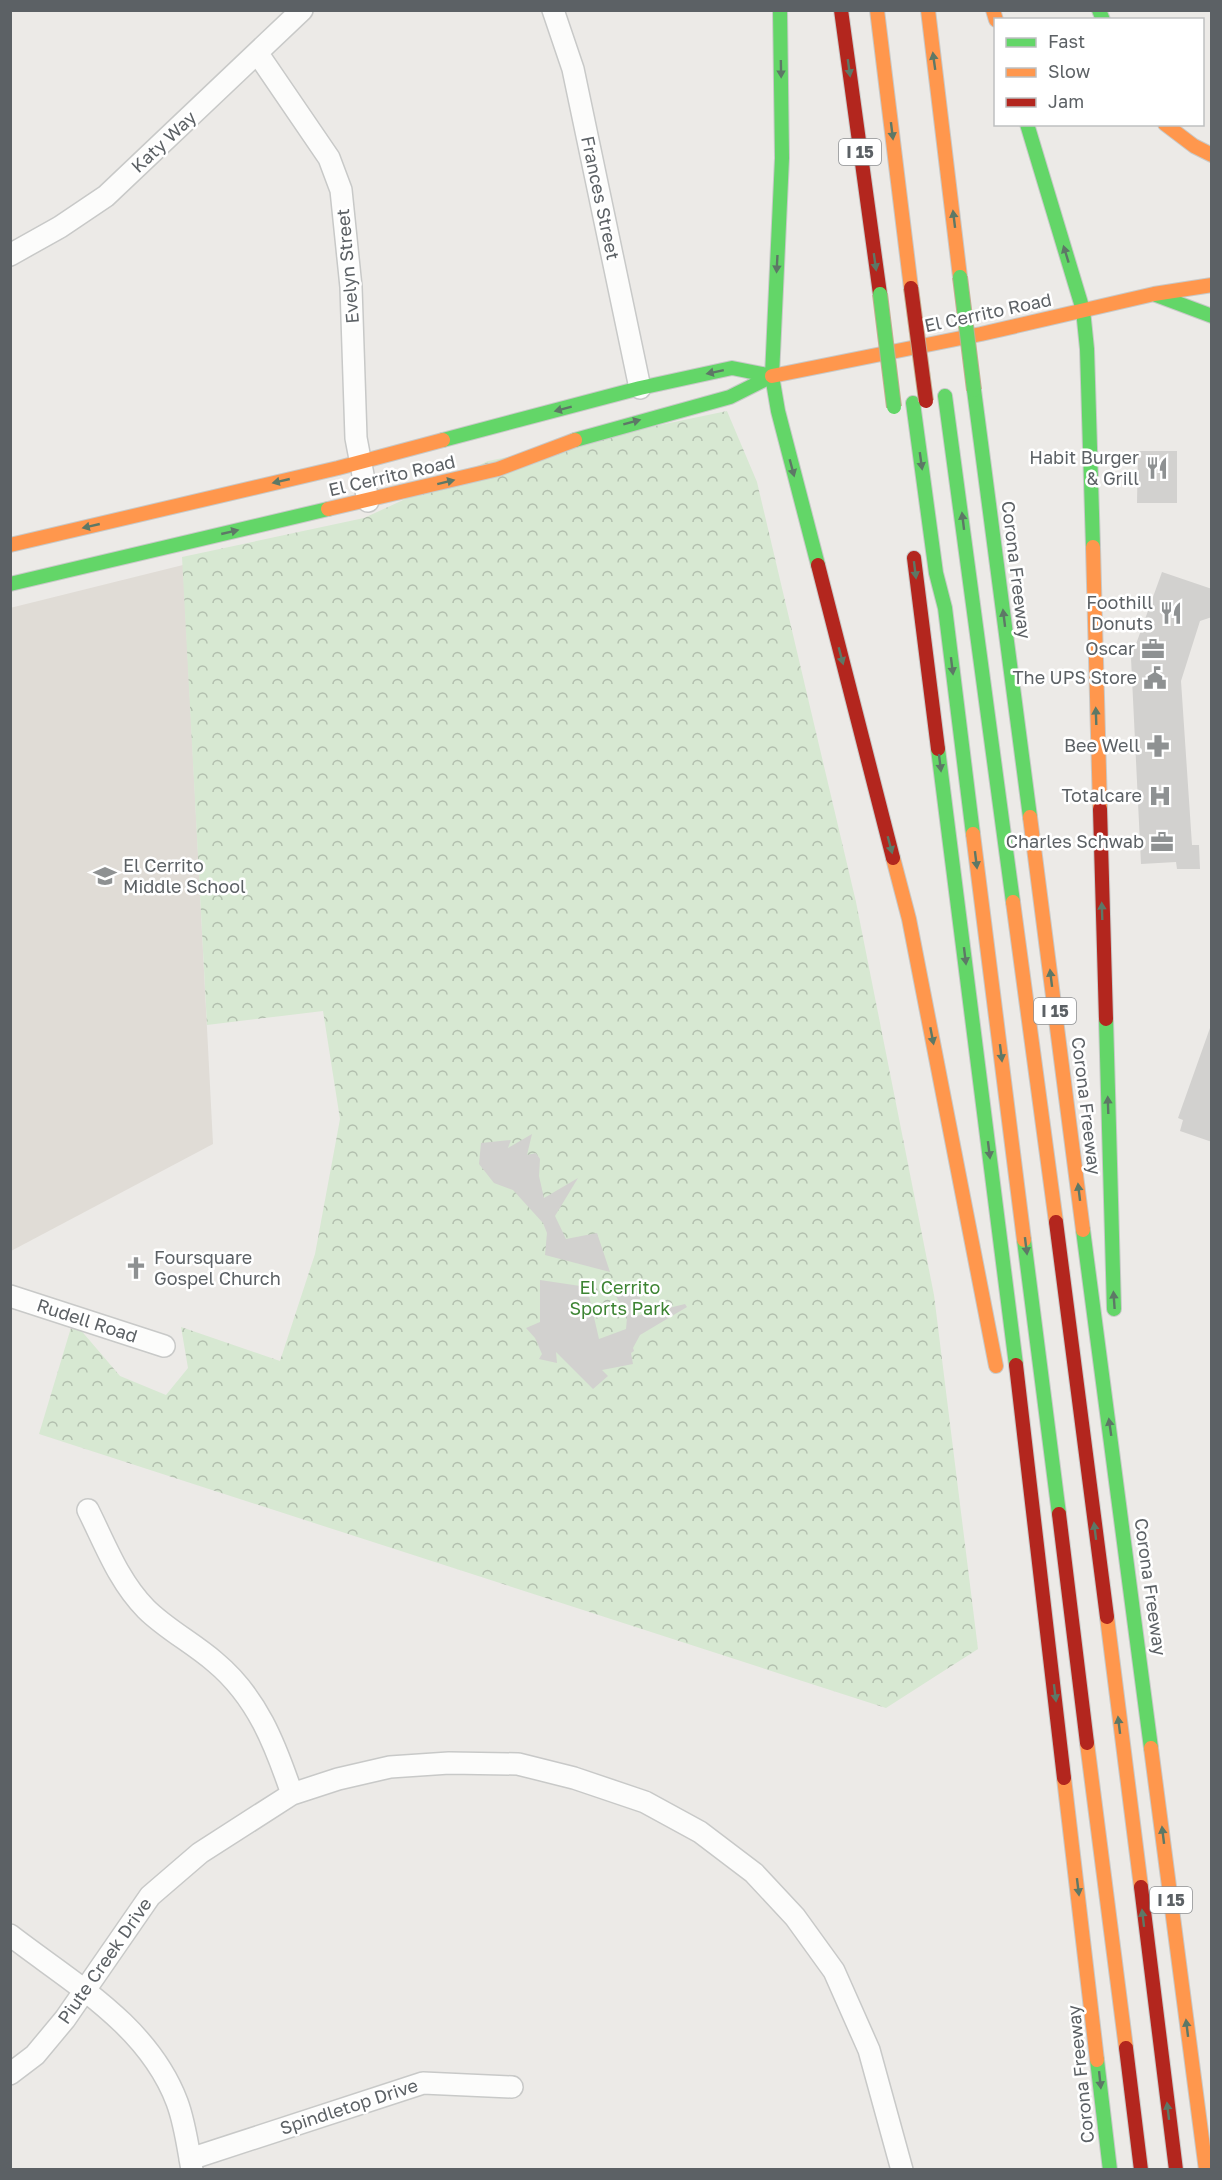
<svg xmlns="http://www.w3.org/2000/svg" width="1222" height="2180" font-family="'Golos Text',sans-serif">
<defs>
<pattern id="park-crowns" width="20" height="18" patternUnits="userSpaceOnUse" patternTransform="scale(1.5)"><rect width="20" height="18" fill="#d7e8d2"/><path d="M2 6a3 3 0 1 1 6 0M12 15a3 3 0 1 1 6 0" fill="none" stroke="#b2bfae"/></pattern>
</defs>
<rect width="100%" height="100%" fill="#eceae7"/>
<!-- education -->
<path fill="#e0dcd6" d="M183,565L213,1144L11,1251L10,608Z"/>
<!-- park -->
<path fill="url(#park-crowns)" d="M727,411L757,482L856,902L934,1295L978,1649L886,1708L39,1434L73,1321L120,1376L166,1395L188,1368L181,1327L280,1361L315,1254L340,1119L323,1011L207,1025L182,557L364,518L488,461Z"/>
<!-- building -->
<path fill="#d2d1cf" d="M1138,451H1177V503H1137Z
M1162,572L1212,589V617L1200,621L1181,681L1192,845H1199L1200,869H1177L1176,862L1141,864L1131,658Z
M1210,1028H1212V1142L1180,1131L1183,1120L1178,1118Z
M532,1134L527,1155L536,1153L540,1159L539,1176L544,1198L578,1178L555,1216L566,1239L597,1233L610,1272L545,1255L547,1233L543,1223L513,1190L494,1183L479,1164L481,1143L511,1140L508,1148Z
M540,1280L587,1287L599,1339L626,1329L627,1318L613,1290L626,1292L628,1283L642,1289L636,1316L685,1304L687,1307L640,1335L633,1348L634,1351L631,1353L633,1364L602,1370L608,1376L593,1389L556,1352L557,1363L539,1359L542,1354L535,1338L526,1328L540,1322Z"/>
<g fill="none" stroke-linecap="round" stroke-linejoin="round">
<!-- street casing -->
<g stroke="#c8c9c8" stroke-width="24">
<path id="street" d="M553,10L573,69L640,388
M258,54L329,158L341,190L351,287L356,438L368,501
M10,255L60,227L106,196L302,10
M10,1296L164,1346
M88,1510C105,1544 119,1582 146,1609C166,1629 193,1643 215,1662C257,1697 275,1744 292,1794
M10,1935C72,1983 148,2025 177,2102C185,2123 188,2148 192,2170
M10,2074L35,2055L65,2019L150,1896L200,1853L292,1794L338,1779L390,1767L449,1763L518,1764L574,1778L645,1802L700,1832L754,1873L795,1917L834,1971L869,2050L902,2170
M190,2159L423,2083L512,2087"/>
</g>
<!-- fast casing -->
<g stroke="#c8c9c8" stroke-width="16">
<path id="fast" d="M780,10L782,158L772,376L778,411L818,565
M1099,10L1103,20
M1027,124L1083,310L1087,349L1093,547
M1156,295L1212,316
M974,390L1030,817
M945,396L1013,902
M913,403L936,573L945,608L973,834
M443,440L640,388L732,368L772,376
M575,440L730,397L772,376
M10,584L328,509
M938,749L1016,1365
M1106,1019L1114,1309
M1083,1230L1151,1748
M1024,1240L1059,1514
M1097,2060L1110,2170"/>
</g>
<!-- slow casing -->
<g stroke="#c8c9c8" stroke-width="16">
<path id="slow" d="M877,10L911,288
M928,10L960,277
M993,10L996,20
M1165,124L1194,146L1212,155
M772,376L981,334L1154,294L1212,285
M328,509L498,469L575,440
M10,545L338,468L443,440
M1093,547L1100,809
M1030,817L1083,1230
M973,834L1024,1240
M893,858L909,919L996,1366
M1013,902L1056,1222
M1107,1617L1141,1887
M1087,1743L1126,2048
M1151,1748L1206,2170
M1064,1778L1097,2060"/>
</g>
<!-- jam casing -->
<g stroke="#c8c9c8" stroke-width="16">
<path id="jam" d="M841,10L880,294
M914,558L938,749
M818,565L893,858
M1100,809L1106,1019
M1056,1222L1107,1617
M1016,1365L1064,1778
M1059,1514L1087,1743
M1141,1887L1176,2170
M1126,2048L1141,2170"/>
</g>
<!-- street -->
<use href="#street" stroke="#fcfcfb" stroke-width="21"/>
<!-- fast -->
<use href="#fast" stroke="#63d668" stroke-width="14"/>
<!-- slow -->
<use href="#slow" stroke="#ff974d" stroke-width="14"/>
<!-- jam -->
<use href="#jam" stroke="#b3261e" stroke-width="14"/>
<!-- fast-bridge casing -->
<g stroke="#c4ad93" stroke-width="16" stroke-linecap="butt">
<path id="fast-bridge" d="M960,277L974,390
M880,294L894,407"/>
</g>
<!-- jam-bridge casing -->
<g stroke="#c4ad93" stroke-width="16" stroke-linecap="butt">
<path id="jam-bridge" d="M911,288L926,401"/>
</g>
<!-- fast-bridge -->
<use href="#fast-bridge" stroke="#63d668" stroke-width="14"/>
<!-- jam-bridge -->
<use href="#jam-bridge" stroke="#b3261e" stroke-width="14"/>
</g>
<!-- one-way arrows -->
<defs><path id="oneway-solid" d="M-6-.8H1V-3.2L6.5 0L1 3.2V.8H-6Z" transform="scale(1.5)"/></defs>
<g fill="#5d7866">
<use href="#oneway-solid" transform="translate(934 61) rotate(-98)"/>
<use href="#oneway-solid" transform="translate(849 68) rotate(82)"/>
<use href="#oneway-solid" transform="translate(781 69) rotate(89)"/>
<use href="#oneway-solid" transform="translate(892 131) rotate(83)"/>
<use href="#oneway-solid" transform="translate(954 219) rotate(-97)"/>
<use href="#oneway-solid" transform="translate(1066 254) rotate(-107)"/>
<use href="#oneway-solid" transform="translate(875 262) rotate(82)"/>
<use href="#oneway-solid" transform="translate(777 264) rotate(93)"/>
<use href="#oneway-solid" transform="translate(715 372) rotate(168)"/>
<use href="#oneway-solid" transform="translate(563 409) rotate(165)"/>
<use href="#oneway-solid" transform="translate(632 422) rotate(-15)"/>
<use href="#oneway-solid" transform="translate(921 461) rotate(82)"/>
<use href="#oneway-solid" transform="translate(792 468) rotate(75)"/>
<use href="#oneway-solid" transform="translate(281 481) rotate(167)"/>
<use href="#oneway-solid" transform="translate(446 482) rotate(-14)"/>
<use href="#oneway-solid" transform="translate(963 521) rotate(-97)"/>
<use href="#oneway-solid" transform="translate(91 526) rotate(167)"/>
<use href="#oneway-solid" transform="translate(230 532) rotate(-13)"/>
<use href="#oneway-solid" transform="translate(915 570) rotate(83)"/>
<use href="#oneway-solid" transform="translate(1004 618) rotate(-97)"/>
<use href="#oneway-solid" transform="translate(841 656) rotate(75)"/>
<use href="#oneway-solid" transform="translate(952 666) rotate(83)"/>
<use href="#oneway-solid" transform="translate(1096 716) rotate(-92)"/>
<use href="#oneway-solid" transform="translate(940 763) rotate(83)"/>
<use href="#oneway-solid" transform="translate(890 845) rotate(75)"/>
<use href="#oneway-solid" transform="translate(976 860) rotate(83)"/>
<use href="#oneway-solid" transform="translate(1102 911) rotate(-92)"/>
<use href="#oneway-solid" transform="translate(965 956) rotate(83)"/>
<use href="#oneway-solid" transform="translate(1051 978) rotate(-97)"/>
<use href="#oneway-solid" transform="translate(932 1036) rotate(79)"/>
<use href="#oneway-solid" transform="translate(1001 1053) rotate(83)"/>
<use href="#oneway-solid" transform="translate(1108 1105) rotate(-92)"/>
<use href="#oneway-solid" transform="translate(989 1150) rotate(83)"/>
<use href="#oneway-solid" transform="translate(1079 1192) rotate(-97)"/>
<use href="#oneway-solid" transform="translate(1026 1246) rotate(83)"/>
<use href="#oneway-solid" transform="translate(1114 1300) rotate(-94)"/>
<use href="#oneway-solid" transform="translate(1110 1427) rotate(-98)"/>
<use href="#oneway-solid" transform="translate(1095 1531) rotate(-97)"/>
<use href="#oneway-solid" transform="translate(1055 1693) rotate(83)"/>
<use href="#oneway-solid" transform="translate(1119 1725) rotate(-97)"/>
<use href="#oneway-solid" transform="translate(1163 1835) rotate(-97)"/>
<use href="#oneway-solid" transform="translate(1078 1887) rotate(83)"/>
<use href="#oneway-solid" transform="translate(1143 1918) rotate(-97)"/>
<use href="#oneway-solid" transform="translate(1187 2028) rotate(-97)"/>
<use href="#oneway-solid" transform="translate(1100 2080) rotate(84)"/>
<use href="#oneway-solid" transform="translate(1168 2111) rotate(-97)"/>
</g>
<!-- icons -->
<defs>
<g id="restaurant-bare" transform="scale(1.8)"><path d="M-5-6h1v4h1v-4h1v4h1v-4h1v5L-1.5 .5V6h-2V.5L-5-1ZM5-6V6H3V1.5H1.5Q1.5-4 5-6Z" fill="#8e9192" stroke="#fff" stroke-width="2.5" paint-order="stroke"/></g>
<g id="office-bare" transform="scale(1.8)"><path d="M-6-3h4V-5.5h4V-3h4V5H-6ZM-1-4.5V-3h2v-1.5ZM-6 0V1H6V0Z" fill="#8e9192" stroke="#fff" stroke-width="2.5" paint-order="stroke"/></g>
<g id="civic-bare" transform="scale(1.8)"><path d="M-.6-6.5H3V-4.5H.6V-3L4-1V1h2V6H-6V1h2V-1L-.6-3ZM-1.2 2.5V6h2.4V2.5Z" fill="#8e9192" stroke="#fff" stroke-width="2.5" paint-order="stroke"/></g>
<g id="pharmacy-bare" transform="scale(1.8)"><path d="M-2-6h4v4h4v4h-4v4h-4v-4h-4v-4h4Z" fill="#8e9192" stroke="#fff" stroke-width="2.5" paint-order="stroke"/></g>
<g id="hospital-bare" transform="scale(1.8)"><path d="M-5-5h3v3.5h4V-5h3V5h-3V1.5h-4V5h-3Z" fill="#8e9192" stroke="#fff" stroke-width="2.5" paint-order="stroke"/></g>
<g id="school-bare" transform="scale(1.8)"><path d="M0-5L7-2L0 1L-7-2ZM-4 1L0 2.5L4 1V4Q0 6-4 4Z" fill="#8e9192" stroke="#fff" stroke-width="2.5" paint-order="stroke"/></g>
<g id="church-bare" transform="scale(1.8)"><path d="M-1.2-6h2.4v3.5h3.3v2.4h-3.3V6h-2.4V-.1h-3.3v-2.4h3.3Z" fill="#8e9192" stroke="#fff" stroke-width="2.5" paint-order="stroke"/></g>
</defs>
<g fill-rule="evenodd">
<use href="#restaurant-bare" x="1157" y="468"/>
<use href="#restaurant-bare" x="1171" y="613"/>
<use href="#office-bare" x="1153" y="649"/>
<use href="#civic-bare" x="1155" y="678"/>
<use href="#pharmacy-bare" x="1158" y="746"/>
<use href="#hospital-bare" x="1160" y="796"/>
<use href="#office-bare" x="1162" y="842"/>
<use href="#school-bare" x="105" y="876"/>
<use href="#church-bare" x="136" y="1268"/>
</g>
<g text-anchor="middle" stroke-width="5" stroke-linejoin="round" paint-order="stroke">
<!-- shield labels -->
<g fill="#fff" stroke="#8d9093" stroke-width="1.5">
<rect x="839" y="139" width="42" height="26" rx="4.5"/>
<rect x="1034" y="998" width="42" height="26" rx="4.5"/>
<rect x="1150" y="1887" width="42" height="26" rx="4.5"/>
</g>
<g font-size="16" font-weight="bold" fill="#5c6165">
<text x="860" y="158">I 15</text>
<text x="1055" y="1017">I 15</text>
<text x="1171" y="1906">I 15</text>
</g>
<!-- street labels -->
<g font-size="18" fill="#5c6165" stroke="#fff">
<text transform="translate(164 142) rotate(-43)" y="6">Katy Way</text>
<text transform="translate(600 198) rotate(78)" y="6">Frances Street</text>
<text transform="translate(348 266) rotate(-95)" y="6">Evelyn Street</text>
<text transform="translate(988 313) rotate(-12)" y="6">El Cerrito Road</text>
<text transform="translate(392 476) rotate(-13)" y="6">El Cerrito Road</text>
<text transform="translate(1016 570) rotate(83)" y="6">Corona Freeway</text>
<text transform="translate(1086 1106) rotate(83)" y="6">Corona Freeway</text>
<text transform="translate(87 1321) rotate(18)" y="6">Rudell Road</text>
<text transform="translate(1150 1587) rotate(82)" y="6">Corona Freeway</text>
<text transform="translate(105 1961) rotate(-55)" y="6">Piute Creek Drive</text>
<text transform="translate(1081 2074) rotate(-96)" y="6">Corona Freeway</text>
<text transform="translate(349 2107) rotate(-18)" y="6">Spindletop Drive</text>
</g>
<!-- poi labels -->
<g font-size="18" fill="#5c6165" stroke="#fff" text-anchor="end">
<text x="1139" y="464">Habit Burger<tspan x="1139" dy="21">&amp; Grill</tspan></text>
<text x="1153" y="609">Foothill<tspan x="1153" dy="21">Donuts</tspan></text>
<text x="1135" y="655">Oscar</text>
<text x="1137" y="684">The UPS Store</text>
<text x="1140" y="752">Bee Well</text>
<text x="1142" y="802">Totalcare</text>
<text x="1144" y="848">Charles Schwab</text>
<text x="123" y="872" text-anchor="start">El Cerrito<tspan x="123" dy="21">Middle School</tspan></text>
<text x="154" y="1264" text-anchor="start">Foursquare<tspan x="154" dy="21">Gospel Church</tspan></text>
</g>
<!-- park labels -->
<g font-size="18" fill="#3d8433" stroke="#fff">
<text x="620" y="1294">El Cerrito<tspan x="620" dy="21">Sports Park</tspan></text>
</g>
</g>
<!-- border -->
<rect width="1222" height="2180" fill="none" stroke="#5c6165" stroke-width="24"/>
<!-- legend -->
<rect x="994" y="18" width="210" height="108" fill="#ffffff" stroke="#bec0c1" stroke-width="1.5"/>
<rect x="1006" y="38" width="30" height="9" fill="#63d668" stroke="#bec0c1" stroke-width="1.5"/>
<text x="1048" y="48" font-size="18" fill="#5c6165">Fast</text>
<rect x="1006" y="68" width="30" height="9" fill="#ff974d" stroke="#bec0c1" stroke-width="1.5"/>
<text x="1048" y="78" font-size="18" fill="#5c6165">Slow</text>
<rect x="1006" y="98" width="30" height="9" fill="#b3261e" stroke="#bec0c1" stroke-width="1.5"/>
<text x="1048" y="108" font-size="18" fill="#5c6165">Jam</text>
</svg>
